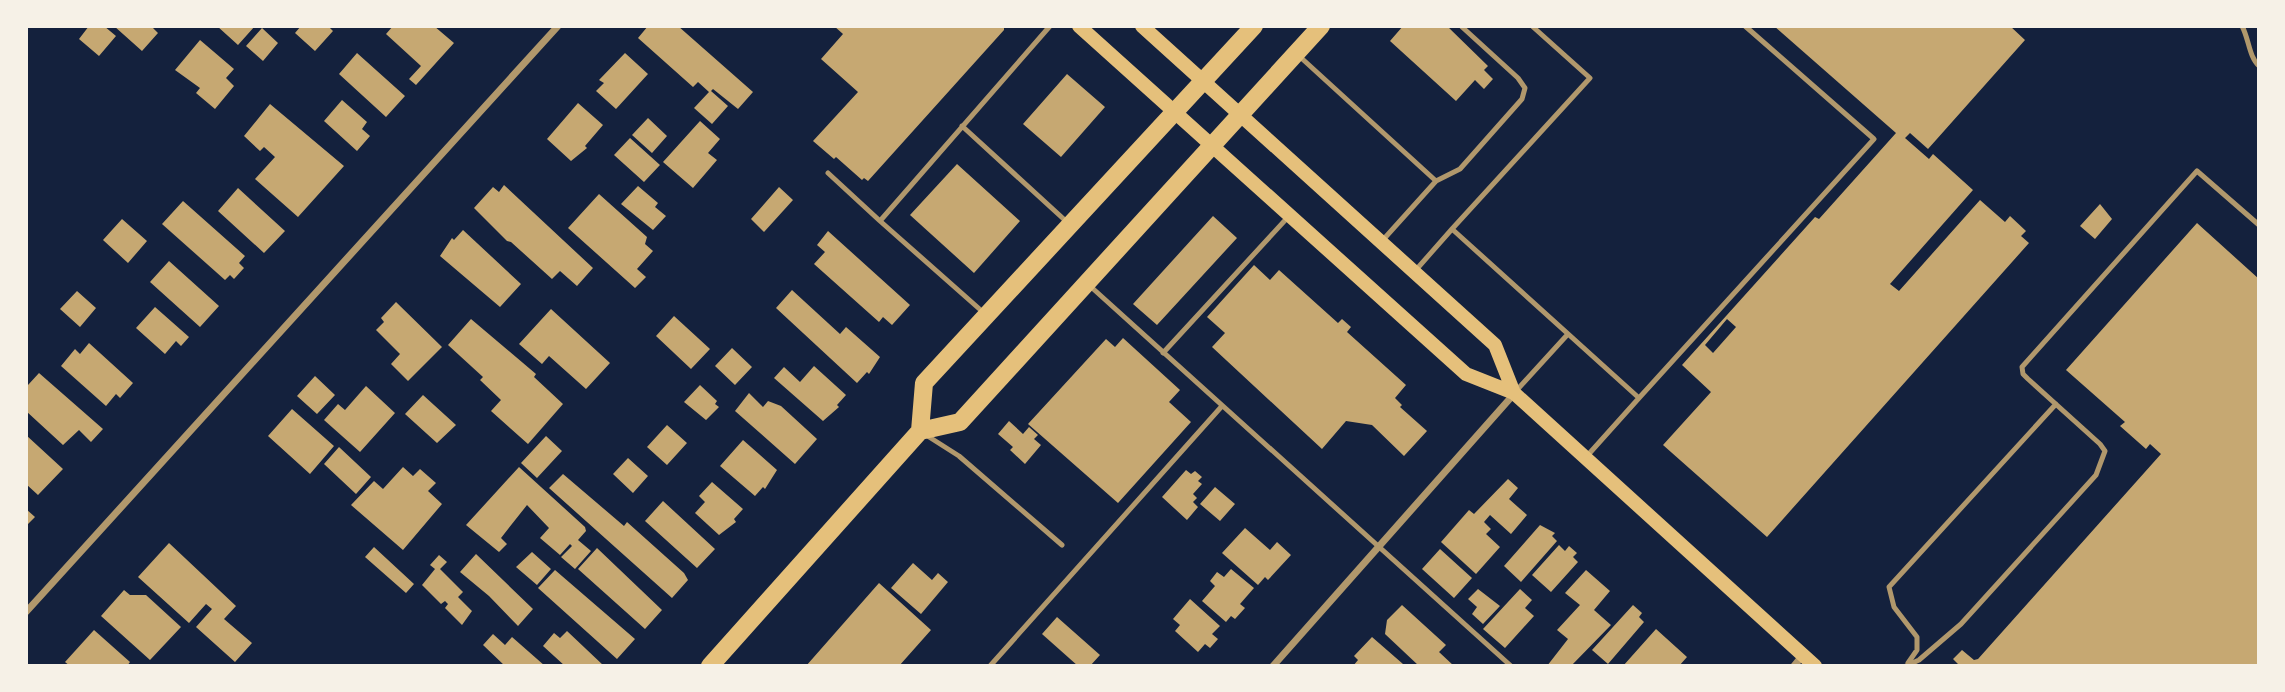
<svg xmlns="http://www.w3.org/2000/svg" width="2285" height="692" font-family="'Times New Roman',serif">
<rect width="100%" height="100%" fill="#14213d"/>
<!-- building -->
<path fill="#c6a872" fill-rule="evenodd" d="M89,26H104L116,36L99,56L79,39Z
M114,26H155L153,28L158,33L142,51Z
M217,26H255L238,45Z
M301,26H328L333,31L315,51L295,33Z
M393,26H434L454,43L416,85L409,79L421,66L386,34Z
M648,26H678L753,92L738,109L713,89L711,91L728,106L712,124L694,108L709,92L698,82L693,87L638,38Z
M834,26H1004V30L868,181L864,178L862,180L836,157L834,159L813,141L858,92L821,59L843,34Z
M1403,26H1447L1488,66L1484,70L1493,79L1484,89L1475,80L1456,101L1390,41Z
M1774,26H2010L2025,40L1928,149L1910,133L1905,138L1929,159L1933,154L1973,190L1890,284L1899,291L1980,200L2005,222L2010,216L2026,231L2021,236L2029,243L1767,537L1663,445L1711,392L1682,365L1815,217L1819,219L1896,133ZM1727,319L1736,327L1713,353L1705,345Z
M262,28L278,43L263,61L246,46Z
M200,40L234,69L226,78L234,86L215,109L196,93L200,88L175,70Z
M357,53L405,96L386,117L339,74Z
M625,53L648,74L616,109L596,91L604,83L599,80Z
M1067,74L1105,107L1061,157L1023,124Z
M342,100L367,122L362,129L370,136L357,151L324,121Z
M578,103L603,125L585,146L587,148L571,161L547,139Z
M270,104L344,166L298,217L255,179L275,157L264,147L260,151L244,136Z
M648,118L667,136L652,153L632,135Z
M700,121L720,139L708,153L717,160L693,188L663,162Z
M630,138L660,165L644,182L614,155Z
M957,164L1020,221L974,273L910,215Z
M504,185L593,268L577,286L560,271L552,279L511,242L507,241L474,208L493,187L499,192Z
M638,186L658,203L655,207L666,216L653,230L621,204Z
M779,187L793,200L764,232L751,219Z
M238,188L285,231L264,253L218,211Z
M599,194L647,237L645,244L653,251L637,269L646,277L635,288L568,228Z
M183,201L245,256L239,263L244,268L234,279L230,275L225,280L162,224Z
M2100,204L2112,219L2095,239L2080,226Z
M1213,216L1237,238L1157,325L1133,304Z
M122,219L147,241L128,263L103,240Z
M2197,223L2259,279V666H1960L1953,659L1962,650L1974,660L1978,659L2161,454L2150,444L2146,449L2120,426L2125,422L2066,370Z
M463,230L521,284L500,307L440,256L452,238L454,240Z
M828,231L910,305L892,325L883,317L879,322L814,264L825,252L817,245Z
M169,261L219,306L200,327L150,282Z
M1254,265L1270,280L1279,270L1338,323L1342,319L1351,327L1347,332L1406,385L1395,398L1402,405L1400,407L1427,431L1404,456L1372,425L1346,421L1322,449L1212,347L1225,333L1207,317Z
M792,290L840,334L846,327L880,357L869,374L867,372L857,383L776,308Z
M77,291L96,308L80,327L60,309Z
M396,302L442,347L408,381L391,364L400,354L376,330L384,322L381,318Z
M155,307L189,337L181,346L176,341L165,354L136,328Z
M551,309L610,363L586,389L549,356L542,364L519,344Z
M674,316L710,349L691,369L656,336Z
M471,319L536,374L534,377L563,404L528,444L491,411L501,400L480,380L483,377L448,345Z
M1123,338L1180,390L1169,402L1191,422L1118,503L1028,424L1106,339L1115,347Z
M89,343L133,383L120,398L116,394L106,406L61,366L75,349L80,354Z
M732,348L752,367L735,385L715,366Z
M814,366L846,395L837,405L839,407L823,421L774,378L784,367L800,382Z
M39,373L103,429L91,442L79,430L63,445L26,411V383L28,385Z
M315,376L335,395L317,414L297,396Z
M700,385L717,401L715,404L719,407L706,420L684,402Z
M366,386L395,413L360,452L324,420L338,404L345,410Z
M749,393L763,407L768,401L781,406L817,439L795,464L735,411Z
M423,395L456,425L437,443L405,414Z
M292,409L334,446L310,474L268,436Z
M1009,421L1023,434L1029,427L1038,435L1034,439L1041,445L1025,464L1010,450L1013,447L998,434Z
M667,425L687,443L667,465L647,447Z
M26,435L63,469L38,495L26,484Z
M546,436L562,451L537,478L521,463Z
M743,440L777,470L765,489L763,487L755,496L720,466Z
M339,447L371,477L356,494L324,464Z
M628,458L648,476L633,493L613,474Z
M403,467L413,476L420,469L436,483L428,491L442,504L403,550L351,505L374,481L383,489Z
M519,467L585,527L586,531L578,540L591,551L575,569L561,557L572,546L570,544L560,555L540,538L549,528L527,505L501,538L507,544L499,552L466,525Z
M1186,470L1191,474L1195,471L1202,477L1198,481L1202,484L1193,494L1197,498L1193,502L1198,507L1187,520L1162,497Z
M563,474L624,526L627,522L684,573L688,580L672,598L549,488Z
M1508,479L1518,488L1509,499L1527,515L1511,534L1490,515L1484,522L1491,529L1486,534L1500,547L1476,574L1441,542L1469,510L1474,514Z
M712,482L743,509L734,519L736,522L719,535L695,513L705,502L699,496Z
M1215,487L1235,504L1220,521L1200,504Z
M663,501L715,549L697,568L645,521Z
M26,509L35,517L26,526Z
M1540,525L1555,533L1552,536L1557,541L1521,582L1504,566Z
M1245,528L1270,550L1277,542L1291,555L1268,580L1265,577L1258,585L1222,553Z
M169,543L236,606L224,619L252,643L235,662L196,627L212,609L206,604L189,623L138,577Z
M1559,545L1565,551L1569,546L1577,553L1573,557L1578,562L1551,592L1532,575Z
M374,547L414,584L406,593L365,557Z
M597,548L662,610L645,629L578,569Z
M1440,549L1472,578L1454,598L1422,569Z
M532,552L551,569L537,585L516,567Z
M476,554L533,609L518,626L489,596L460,572Z
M439,555L447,562L440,569L463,592L458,597L472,611L462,625L445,608L448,604L445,601L441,604L422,585L435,569L430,565Z
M913,563L932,580L938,573L948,582L921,614L891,588Z
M1231,569L1254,588L1240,604L1245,608L1235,619L1231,616L1226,622L1202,601L1215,586L1210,581L1217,572L1224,577Z
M555,570L635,639L617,659L538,588Z
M1586,570L1610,591L1594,610L1611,625L1571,666H1547L1568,639L1557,630L1580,605L1565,593Z
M879,583L931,630L899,666H806Z
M1478,589L1500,606L1483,624L1472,614L1477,607L1468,599Z
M1520,589L1532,600L1525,608L1534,616L1505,648L1483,629Z
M124,590L130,595H146L181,627L150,660L101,616Z
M1190,599L1220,626L1212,634L1218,639L1210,648L1205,644L1198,652L1175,631L1180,625L1173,619Z
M1402,605L1446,645L1439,652L1454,666H1419L1385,634L1387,620Z
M1633,605L1642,613L1639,617L1644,622L1608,664L1592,650Z
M1057,617L1100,655L1090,666H1078L1042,634Z
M1656,629L1687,657L1679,666H1623Z
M94,630L130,662L127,666H70L65,662Z
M567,631L604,666H565L543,646L554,633L560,638Z
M493,634L505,645L512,637L545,666H505L483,645Z
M1372,637L1403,664L1401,666H1353L1358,660L1354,656Z"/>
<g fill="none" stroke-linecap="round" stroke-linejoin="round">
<!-- service -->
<path stroke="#b1986c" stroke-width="5" d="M1532,26L1590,78L1452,229L1639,398L1874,139L1745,26
M2242,26C2249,39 2249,57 2259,66
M1298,55L1436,181L1382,241
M962,126L1068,223
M828,173L880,221
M1436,181L1460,169L1522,99L1525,88L1518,78L1461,26
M1415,271L1452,229
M1090,286L1511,666
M984,313L880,221L1050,26
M1163,353L1289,216
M1516,391L1568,334
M926,435L959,456L1062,545
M1587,456L1639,398
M1908,663L1917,650V637L1894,607L1889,587L2056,404
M990,666L1222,406
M1906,666L1919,660L1961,624L2096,475L2105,451L2100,444L2028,379L2023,374L2022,367L2197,171L2259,225"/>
<!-- minor -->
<path stroke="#b1986c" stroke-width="7" d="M26,612L558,26
M1273,666L1514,394
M1794,666L1803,655"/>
<!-- secondary -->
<path stroke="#e5c07b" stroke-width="14" d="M1079,26L1466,374L1514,393L1815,666
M1142,26L1495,345L1514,393"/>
<!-- primary -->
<path stroke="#e5c07b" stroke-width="18" d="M920,431L924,383L1254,26
M710,666L920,431L960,422L1321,26"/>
</g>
<!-- border -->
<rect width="2285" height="692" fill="none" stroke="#f6f1e7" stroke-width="56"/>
</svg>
